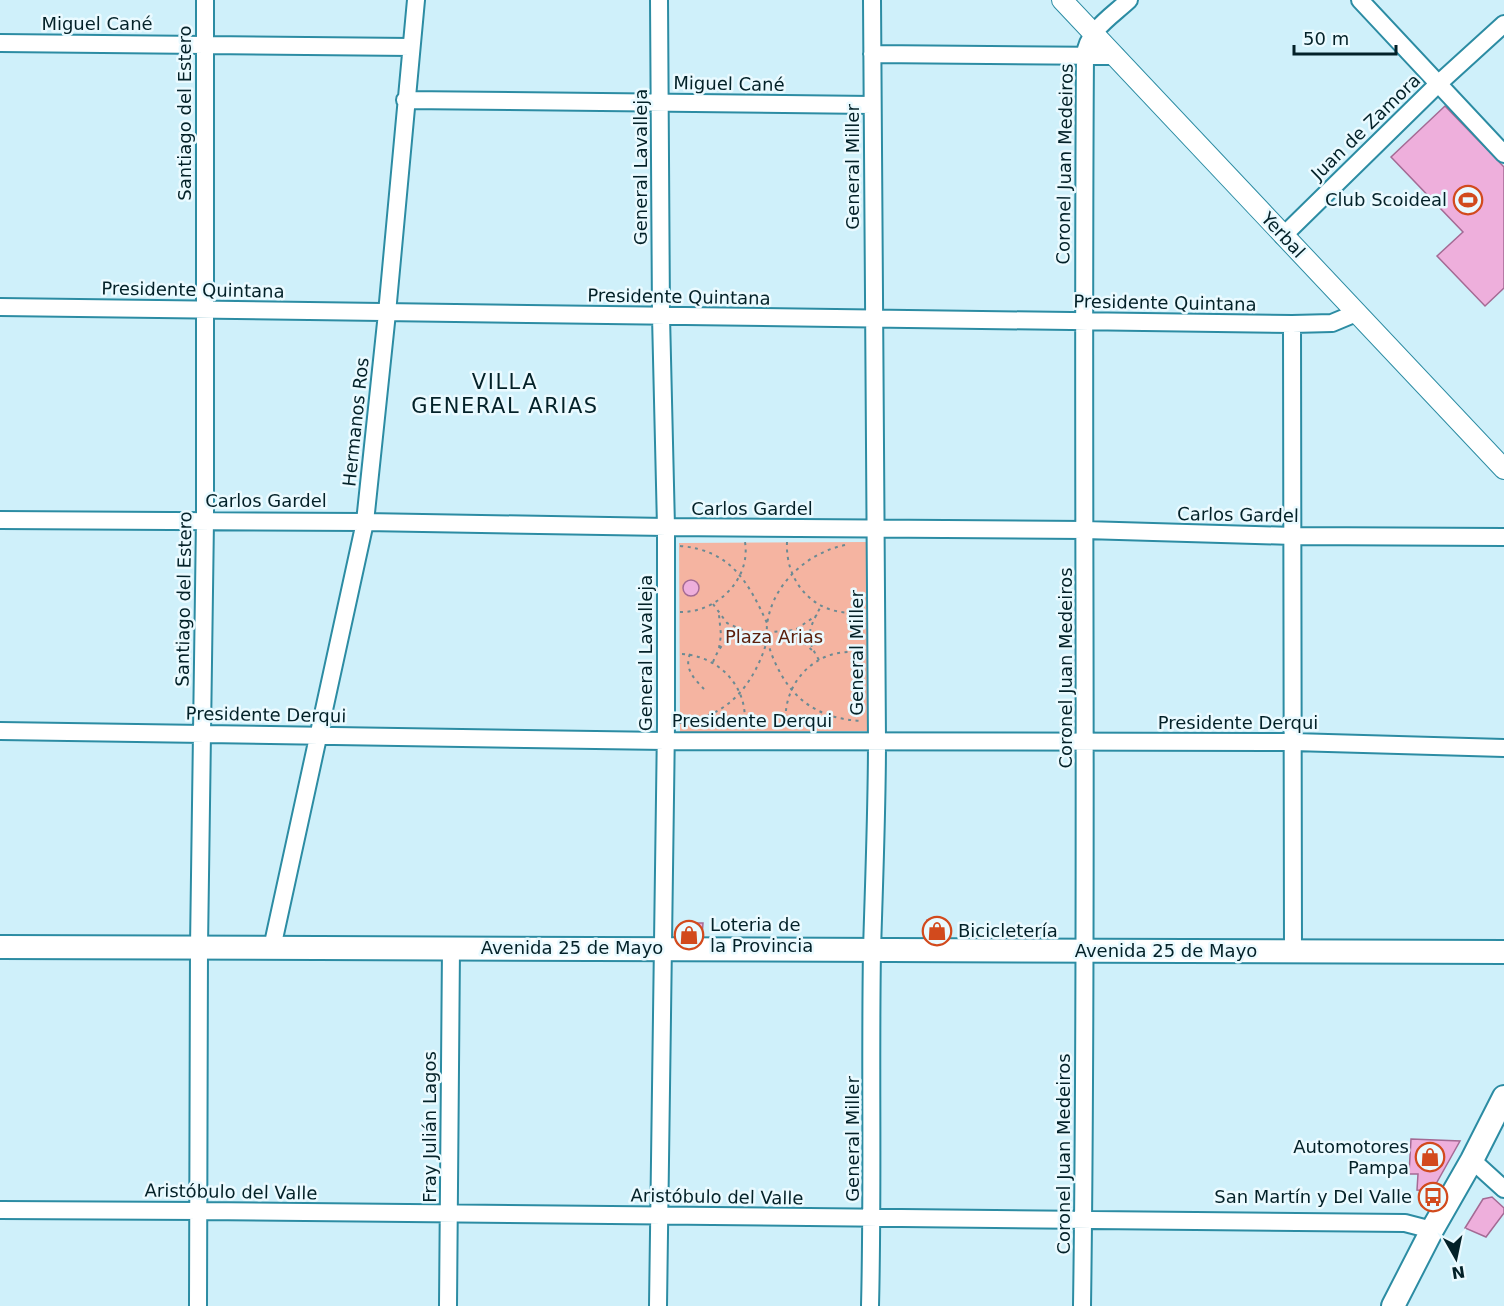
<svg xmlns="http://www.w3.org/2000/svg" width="1504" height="1306" font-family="'DejaVu Sans',sans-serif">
<rect width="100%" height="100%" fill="#cff0fa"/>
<!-- green -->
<path fill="#f5b4a1" d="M867,542L868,731L680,732L679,543Z"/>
<!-- building -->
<path fill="#eeafdc" stroke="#a46a94" stroke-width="1.5" d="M1445,106L1504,167V288L1485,306L1437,256L1463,232L1391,157Z
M683 588a8 8 0 1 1 16 0a8 8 0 1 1-16 0Z
M927,920H946V937H927Z
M683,923H703L702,936H683Z
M1411,1139L1460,1141L1432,1191L1417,1190L1418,1174H1409Z
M1492,1197L1504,1208V1213L1486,1237L1465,1228L1483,1199Z"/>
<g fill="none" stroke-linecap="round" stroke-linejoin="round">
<!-- minor casing -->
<g stroke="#2c8ca3" stroke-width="20">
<path id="minor" d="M1360,0L1504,154
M0,43L411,47
M872,54L1116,56
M405,100L872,105
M1283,236L1438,84L1504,24
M0,307L1292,324L1332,323L1356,313
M1292,324L1293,951
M0,520L365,522L666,527L1085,530L1293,536L1504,537
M0,731L665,741L1293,742L1504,748
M272,948L365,522L387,313L416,0
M1472,1160L1504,1189
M0,1210L200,1211L1405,1223L1432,1230
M198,1306L199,947L205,520V0
M448,1306L451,948
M658,1306L666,725V527L661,316L659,0
M870,1306C873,1188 870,1069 872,951C874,881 877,811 877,741L872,0
M1082,1306C1088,889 1082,472 1085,55C1087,31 1112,16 1129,0"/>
</g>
<!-- tertiary casing -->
<g stroke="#2c8ca3" stroke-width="22">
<path id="tertiary" d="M1062,0L1504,469"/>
</g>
<!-- secondary casing -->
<g stroke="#2c8ca3" stroke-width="26">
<path id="secondary" d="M0,947L1504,952
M1393,1306L1432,1230L1472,1160L1504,1097"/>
</g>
<!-- path -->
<path stroke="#6b8a93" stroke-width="2" stroke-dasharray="3 4.5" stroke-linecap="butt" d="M787,542C785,584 817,618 860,612
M845,545C807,553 772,584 767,625C766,637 769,649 774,660C791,700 819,719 862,721
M680,546C730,550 748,581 767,623
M713,604L727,623L749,633
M680,612C717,613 751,579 745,542
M784,633L802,641L812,650
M719,648L721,635L719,615
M682,654C720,656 750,689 744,727
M690,654C684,668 694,679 704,689
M819,660C804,636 809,629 821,606
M713,662C718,650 723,641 736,635L795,630L817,615
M679,723C727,718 754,685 767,641
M786,726C781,682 818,645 862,653"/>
<!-- minor -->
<use href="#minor" stroke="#fff" stroke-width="16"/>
<!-- tertiary -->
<use href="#tertiary" stroke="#fff" stroke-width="20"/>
<!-- secondary -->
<use href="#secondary" stroke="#fff" stroke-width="22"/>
</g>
<!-- icons -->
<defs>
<g id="stadium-ring" transform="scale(1.5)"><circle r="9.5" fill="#eafaff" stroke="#d24a1d" stroke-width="1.5"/><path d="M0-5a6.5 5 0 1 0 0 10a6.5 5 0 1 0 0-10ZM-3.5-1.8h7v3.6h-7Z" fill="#d24a1d"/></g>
<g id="shop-ring" transform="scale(1.5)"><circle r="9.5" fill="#eafaff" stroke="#d24a1d" stroke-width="1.5"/><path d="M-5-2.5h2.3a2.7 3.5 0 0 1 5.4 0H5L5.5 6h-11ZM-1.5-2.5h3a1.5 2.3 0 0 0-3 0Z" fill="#d24a1d"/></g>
<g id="bus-ring" transform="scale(1.5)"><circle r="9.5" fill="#eafaff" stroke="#d24a1d" stroke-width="1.5"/><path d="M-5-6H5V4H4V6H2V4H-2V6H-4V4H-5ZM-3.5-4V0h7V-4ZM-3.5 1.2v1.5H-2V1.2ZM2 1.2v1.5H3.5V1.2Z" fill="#d24a1d"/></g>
</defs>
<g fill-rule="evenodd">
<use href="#stadium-ring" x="1468" y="200"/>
<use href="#shop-ring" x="937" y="931"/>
<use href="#shop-ring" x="689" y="935"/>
<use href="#shop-ring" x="1430" y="1157"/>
<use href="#bus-ring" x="1433" y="1197"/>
</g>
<g text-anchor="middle" stroke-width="5" stroke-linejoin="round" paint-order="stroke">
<!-- street labels -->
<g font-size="18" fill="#032128" stroke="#eafaff">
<text x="97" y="30">Miguel Cané</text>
<text transform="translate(729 84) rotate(1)" y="6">Miguel Cané</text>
<text transform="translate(185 113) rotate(-90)" y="6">Santiago del Estero</text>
<text transform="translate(1366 127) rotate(-44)" y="6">Juan de Zamora</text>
<text transform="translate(1065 164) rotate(-89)" y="6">Coronel Juan Medeiros</text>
<text transform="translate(641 167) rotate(-90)" y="6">General Lavalleja</text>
<text transform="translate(853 167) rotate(-90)" y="6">General Miller</text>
<text transform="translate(1283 235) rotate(47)" y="6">Yerbal</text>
<text transform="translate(193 290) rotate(1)" y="6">Presidente Quintana</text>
<text transform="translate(679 297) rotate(1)" y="6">Presidente Quintana</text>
<text transform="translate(1165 303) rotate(1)" y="6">Presidente Quintana</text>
<text transform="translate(356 422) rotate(-84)" y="6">Hermanos Ros</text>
<text x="266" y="507">Carlos Gardel</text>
<text x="752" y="515">Carlos Gardel</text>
<text transform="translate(1238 515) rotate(1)" y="6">Carlos Gardel</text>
<text transform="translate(184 599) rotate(-89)" y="6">Santiago del Estero</text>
<text transform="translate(646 653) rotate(-90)" y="6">General Lavalleja</text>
<text transform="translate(857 653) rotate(-90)" y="6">General Miller</text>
<text transform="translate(1066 668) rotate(-90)" y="6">Coronel Juan Medeiros</text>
<text transform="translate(266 715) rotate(1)" y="6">Presidente Derqui</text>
<text x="752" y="727">Presidente Derqui</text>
<text x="1238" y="729">Presidente Derqui</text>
<text x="572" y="954">Avenida 25 de Mayo</text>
<text x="1166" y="957">Avenida 25 de Mayo</text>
<text transform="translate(430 1127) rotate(-90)" y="6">Fray Julián Lagos</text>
<text transform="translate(853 1139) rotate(-90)" y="6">General Miller</text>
<text transform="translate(1064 1154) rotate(-90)" y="6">Coronel Juan Medeiros</text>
<text transform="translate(231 1192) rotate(1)" y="6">Aristóbulo del Valle</text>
<text transform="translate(717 1197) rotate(1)" y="6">Aristóbulo del Valle</text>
</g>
<!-- poi labels -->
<g font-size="18" fill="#032128" stroke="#eafaff" text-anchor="end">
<text x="1447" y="206">Club Scoideal</text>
<text x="710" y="931" text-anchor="start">Loteria de<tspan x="710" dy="21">la Provincia</tspan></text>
<text x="958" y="937" text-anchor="start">Bicicletería</text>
<text x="1409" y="1153">Automotores<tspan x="1409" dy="21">Pampa</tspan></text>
<text x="1412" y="1203">San Martín y Del Valle</text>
</g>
<!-- park labels -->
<g font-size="18" fill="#5b200d" stroke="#eafaff">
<text x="774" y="643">Plaza Arias</text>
</g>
<!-- quarter labels -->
<g font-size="21" letter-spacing="1.5" fill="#032128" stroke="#eafaff">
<text x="505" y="389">VILLA<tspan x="505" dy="24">GENERAL ARIAS</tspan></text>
</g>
</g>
<!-- north arrow -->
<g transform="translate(1456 1258) rotate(171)" stroke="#eafaff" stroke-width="4.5" paint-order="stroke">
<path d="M0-4.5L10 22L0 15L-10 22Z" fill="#032128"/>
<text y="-9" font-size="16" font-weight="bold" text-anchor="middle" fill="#032128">N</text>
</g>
<!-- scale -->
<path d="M1294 45v9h102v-9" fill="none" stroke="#032128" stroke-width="3"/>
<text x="1303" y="45" font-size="18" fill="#032128" stroke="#eafaff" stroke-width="4.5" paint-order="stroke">50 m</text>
</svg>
